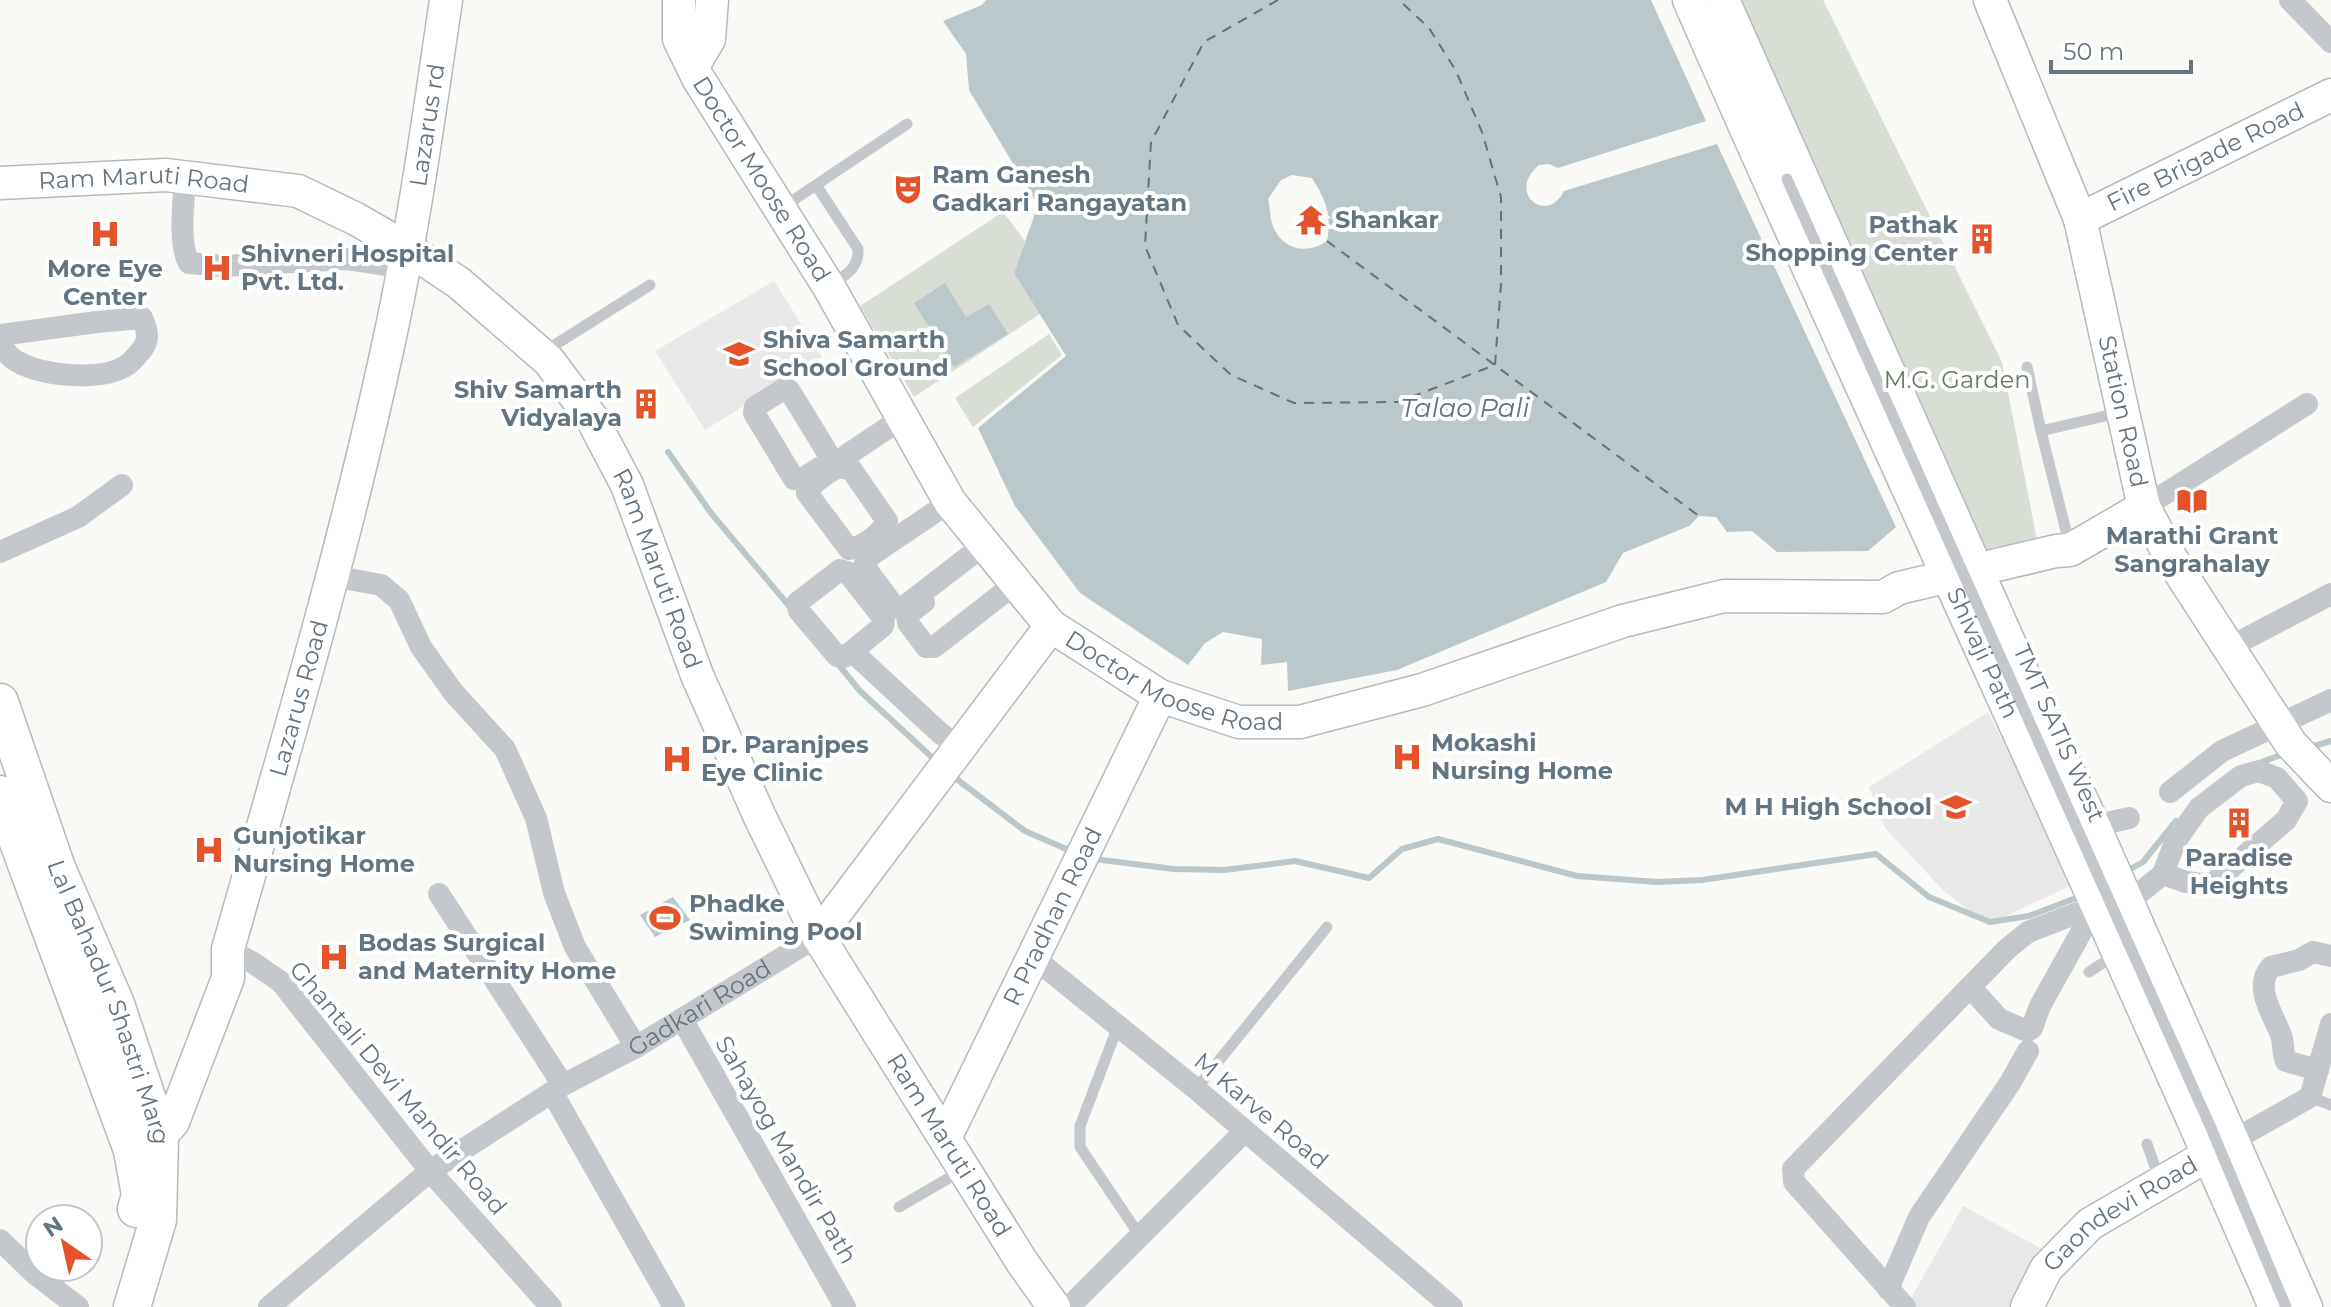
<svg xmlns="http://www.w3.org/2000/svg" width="2331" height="1307" font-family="Montserrat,sans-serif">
<rect width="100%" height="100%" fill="#f9f9f6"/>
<!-- built -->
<path fill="#e7e8e7" d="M774,281L822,357L705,430L655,351Z
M1988,712L2074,884L1987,925L1942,889L1885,828L1869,787Z
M1963,1206L2046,1251L2015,1307H1906Z"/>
<!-- green -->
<path fill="#d9ded5" d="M1740,0H1823L2002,362L2039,550L1983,561Z
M1003,212L1025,241L1014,273L1040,314L914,397L860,306Z
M1049,334L1062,355L973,427L955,398Z"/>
<!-- water -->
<path fill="#bac7cb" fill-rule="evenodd" d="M986,0H1651L1706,121L1558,168L1549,164L1539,165C1505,194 1548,225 1564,191L1717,144L1896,527L1868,551L1777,552L1752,531L1727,532L1716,517L1699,516L1689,526L1623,553L1606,582L1397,670L1288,691L1287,662L1261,665L1262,639L1223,632L1205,643L1188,665L1080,593L1015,506L978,428L1066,356L1014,273L1038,205L969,90L966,54L943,21L982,5ZM1292,175L1312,178C1326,200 1332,215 1327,241C1307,255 1282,250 1273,226C1270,218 1270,208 1268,199L1281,180Z
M945,283L966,317L989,304L1008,334L954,367L914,303Z
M673,897L690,920L655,937L640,915Z"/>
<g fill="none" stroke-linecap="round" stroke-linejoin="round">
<!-- stream -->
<path stroke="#bac7cb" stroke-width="6" d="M668,452L711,513L790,607
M838,664L860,691L936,761
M2314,746L2331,741
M2259,763L2286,753
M950,774L1025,831L1073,852
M1094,859L1174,869L1224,870L1295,861L1369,878L1402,849L1438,839L1577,876L1657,882L1702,880L1876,854L1929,897L1990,922L2029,916L2081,896
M2125,872L2143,862L2176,821"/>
<!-- ferry -->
<path stroke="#5e747c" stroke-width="2" stroke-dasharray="10 8" stroke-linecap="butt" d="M1278,0L1204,42L1151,142L1145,246L1178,325L1231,375L1294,403L1398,402L1495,365L1501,284V197L1482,132L1456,71L1429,28L1399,0
M1327,241L1699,516"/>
<!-- secondary casing -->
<g stroke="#b4babf" stroke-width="35">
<g id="secondary">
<path id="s2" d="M679,0V39L698,78L829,287L950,502L1051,626L1160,696L1239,722H1300L1422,690L1623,621L1724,596L1883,597L1899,588L2056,551L2070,550L2144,507"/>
<path id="s3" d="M1689,0C1881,437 2085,869 2275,1307"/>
<path d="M1723,0L2041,714L2094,826L2306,1307"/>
<path id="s4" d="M1990,0L2080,219L2144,507L2172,560L2291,744L2331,786"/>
<path d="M693,66L709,39L712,0"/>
<path id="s5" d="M0,183L166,175L298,191L356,219L408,249L459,283L549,361L591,417L627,485L697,675L759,815L818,936L1022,1262L1054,1307"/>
<path id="s6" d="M2080,219L2331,95"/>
<path d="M818,936L1051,626"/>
<path id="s7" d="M946,1136L1160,696"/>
<path id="s8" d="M139,1146L160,1136L173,1122L228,978V949C285,749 344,550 388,346C413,232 429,116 446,0"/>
<path id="s9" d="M2027,1307L2046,1269L2090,1224L2227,1144"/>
</g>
</g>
<!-- primary casing -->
<g stroke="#b5babe" stroke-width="39">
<g id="primary">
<path id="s10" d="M0,702L57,868L116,1004L160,1136L158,1220L132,1307"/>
<path d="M0,794L132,1150L140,1195L136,1209"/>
</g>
</g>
<!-- lane -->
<path stroke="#c4c8cc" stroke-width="11" d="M816,185L858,249C859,269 845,275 830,286
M783,207L907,124
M545,351L650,285
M2027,367L2041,431L2122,412
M2041,431L2070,547
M2089,972L2115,955
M1115,1034L1080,1126V1147L1140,1236
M1196,1089L1327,927
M2310,1097L2331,1105
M2147,1144L2160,1181
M899,1207L961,1171"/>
<!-- street -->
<g stroke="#c4c8cc" stroke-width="22">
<path d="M2290,0L2331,42"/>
<path d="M185,178C184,200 178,244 189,263L224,266L346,259L405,268"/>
<path d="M0,335L97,322L142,318C148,331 150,341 140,352C136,356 132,362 127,365C102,382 44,376 18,362C11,359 5,351 0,345"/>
<path d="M821,467L800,480L794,479L754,413L755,407L784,389L789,390L832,460"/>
<path d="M837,467L851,469L887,521C882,533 862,548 849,549L807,493C814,476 839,472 847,455L901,419"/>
<path d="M950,502L867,558L864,566L894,606L901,609L984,545"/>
<path d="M2144,507L2307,404"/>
<path d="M0,552L78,517L122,485"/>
<path d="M332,576L381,585L399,600L421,647L453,692L505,749L536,818L554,893L575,947L636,1047"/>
<path d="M924,602L907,615L908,623L926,647H934L1016,583"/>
<path d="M2228,648L2331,594"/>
<path d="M851,652L883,626L884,619L847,572L840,570L797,603L799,611L837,656L844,657L851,652L858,657L940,733L960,747"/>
<path d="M2170,792L2222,751L2331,700"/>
<path d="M2094,826L2129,818"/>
<path d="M439,894L563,1085"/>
<path d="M2127,903L2163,874L2175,842L2199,808L2241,776L2259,771L2277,778L2297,801L2286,820L2211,885L2186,882L2163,874"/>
<path d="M228,949L255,964L281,982L430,1171L551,1307"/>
<path d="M1034,958L1196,1089L1452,1307"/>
<path d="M1970,987L1999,1019L2027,1031L2032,1028L2040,1006L2084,927L2083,912"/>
<path d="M682,1019L845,1307"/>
<path d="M2318,1070L2286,1061C2282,1052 2284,1043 2281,1035C2273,1014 2253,987 2271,967L2299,960L2313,952L2331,956"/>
<path d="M552,1092L674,1307"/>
<path d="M2232,1141L2310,1097L2331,1024"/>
<path d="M0,1240L34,1273L78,1307"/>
<path d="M1888,1289L1919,1217L2010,1083L2028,1051"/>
<path id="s1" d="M269,1307L430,1171L563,1085L636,1047L818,936"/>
<path d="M1069,1307L1245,1131"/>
<path d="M1905,1307L1794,1182L1793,1169L2007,949L2028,932L2098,905"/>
</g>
<!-- secondary -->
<use href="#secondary" stroke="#fff" stroke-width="32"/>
<!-- primary -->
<use href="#primary" stroke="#fff" stroke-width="36"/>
<!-- lane-bridge -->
<path stroke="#c4c8cc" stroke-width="11" d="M1787,179L2211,1128L2286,1307"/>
</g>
<!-- icons -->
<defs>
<g id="theatre-bare" transform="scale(2.4)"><path d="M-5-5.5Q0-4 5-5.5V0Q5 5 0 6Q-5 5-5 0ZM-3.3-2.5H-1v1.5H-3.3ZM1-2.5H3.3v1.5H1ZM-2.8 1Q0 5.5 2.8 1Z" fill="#e5532a" stroke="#fff" stroke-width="2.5" paint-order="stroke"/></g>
<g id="temple-bare" transform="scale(2.4)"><path d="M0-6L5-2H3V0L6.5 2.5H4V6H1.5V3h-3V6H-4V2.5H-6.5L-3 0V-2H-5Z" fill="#e5532a" stroke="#fff" stroke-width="2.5" paint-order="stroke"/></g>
<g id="hospital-bare" transform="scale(2.4)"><path d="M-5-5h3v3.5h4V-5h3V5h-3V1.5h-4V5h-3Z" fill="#e5532a" stroke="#fff" stroke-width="2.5" paint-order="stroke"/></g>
<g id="building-bare" transform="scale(2.4)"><path d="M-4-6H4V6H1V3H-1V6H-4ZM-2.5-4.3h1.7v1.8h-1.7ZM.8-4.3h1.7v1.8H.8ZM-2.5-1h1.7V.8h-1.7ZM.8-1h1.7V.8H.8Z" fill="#e5532a" stroke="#fff" stroke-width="2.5" paint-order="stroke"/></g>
<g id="school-bare" transform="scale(2.4)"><path d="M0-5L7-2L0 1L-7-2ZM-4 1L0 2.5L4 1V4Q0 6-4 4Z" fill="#e5532a" stroke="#fff" stroke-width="2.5" paint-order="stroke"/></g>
<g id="library-bare" transform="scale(2.4)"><path d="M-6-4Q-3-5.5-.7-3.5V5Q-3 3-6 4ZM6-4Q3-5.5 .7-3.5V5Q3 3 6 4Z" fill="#e5532a" stroke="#fff" stroke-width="2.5" paint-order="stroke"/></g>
<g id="stadium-bare" transform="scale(2.4)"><path d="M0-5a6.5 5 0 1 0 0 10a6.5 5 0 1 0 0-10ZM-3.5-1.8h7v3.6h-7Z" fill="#e5532a" stroke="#fff" stroke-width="2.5" paint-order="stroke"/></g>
</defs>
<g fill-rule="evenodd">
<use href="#theatre-bare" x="908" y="189"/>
<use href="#temple-bare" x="1311" y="220"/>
<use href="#hospital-bare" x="105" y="234"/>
<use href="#building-bare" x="1982" y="239"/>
<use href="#hospital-bare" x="217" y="268"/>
<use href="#school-bare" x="739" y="354"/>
<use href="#building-bare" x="646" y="404"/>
<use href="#library-bare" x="2192" y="501"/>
<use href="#hospital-bare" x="1407" y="757"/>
<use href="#hospital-bare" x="677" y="759"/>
<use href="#school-bare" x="1956" y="807"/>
<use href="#building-bare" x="2239" y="823"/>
<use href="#hospital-bare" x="209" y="850"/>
<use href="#stadium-bare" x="665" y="918"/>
<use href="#hospital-bare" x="334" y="957"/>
</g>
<g text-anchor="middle" stroke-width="8" stroke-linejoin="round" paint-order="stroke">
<!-- street labels -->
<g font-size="24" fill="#637582" stroke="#fff">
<text dy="8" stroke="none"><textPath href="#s8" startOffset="1074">Lazarus rd</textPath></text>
<text dy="8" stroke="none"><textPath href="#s6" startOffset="140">Fire Brigade Road</textPath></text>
<text dy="8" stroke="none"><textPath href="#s2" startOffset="202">Doctor Moose Road</textPath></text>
<text dy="8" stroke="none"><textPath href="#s5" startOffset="144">Ram Maruti Road</textPath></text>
<text dy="8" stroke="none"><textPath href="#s4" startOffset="434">Station Road</textPath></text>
<text dy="8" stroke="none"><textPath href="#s5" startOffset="840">Ram Maruti Road</textPath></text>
<text dy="8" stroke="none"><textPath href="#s3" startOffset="716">Shivaji Path</textPath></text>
<text dy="8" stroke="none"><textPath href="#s2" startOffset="874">Doctor Moose Road</textPath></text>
<text dy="8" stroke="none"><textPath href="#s8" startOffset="486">Lazarus Road</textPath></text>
<text transform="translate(2059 733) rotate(66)" y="8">TMT SATIS West</text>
<text dy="8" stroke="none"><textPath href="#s7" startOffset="244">R Pradhan Road</textPath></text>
<text dy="8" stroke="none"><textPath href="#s10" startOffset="320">Lal Bahadur Shastri Marg</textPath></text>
<text dy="8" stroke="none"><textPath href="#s1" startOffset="526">Gadkari Road</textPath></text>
<text transform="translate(398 1088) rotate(50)" y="8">Ghantali Devi Mandir Road</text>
<text transform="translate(1261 1111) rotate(40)" y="8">M Karve Road</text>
<text dy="8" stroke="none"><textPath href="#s5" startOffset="1488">Ram Maruti Road</textPath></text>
<text transform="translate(786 1150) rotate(60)" y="8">Sahayog Mandir Path</text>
<text dy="8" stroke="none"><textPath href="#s9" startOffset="136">Gaondevi Road</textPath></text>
</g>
<!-- poi labels -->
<g font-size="24" font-weight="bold" fill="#637582" stroke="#fff" text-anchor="start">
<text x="932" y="183">Ram Ganesh<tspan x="932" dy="28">Gadkari Rangayatan</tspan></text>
<text x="1335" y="228">Shankar</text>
<text x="1958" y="233" text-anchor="end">Pathak<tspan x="1958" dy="28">Shopping Center</tspan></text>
<text x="241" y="262">Shivneri Hospital<tspan x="241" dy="28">Pvt. Ltd.</tspan></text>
<text x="105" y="277" text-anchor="middle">More Eye<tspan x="105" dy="28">Center</tspan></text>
<text x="763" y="348">Shiva Samarth<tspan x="763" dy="28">School Ground</tspan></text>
<text x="622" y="398" text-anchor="end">Shiv Samarth<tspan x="622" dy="28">Vidyalaya</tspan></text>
<text x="2192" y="544" text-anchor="middle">Marathi Grant<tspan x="2192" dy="28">Sangrahalay</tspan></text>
<text x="1431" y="751">Mokashi<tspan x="1431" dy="28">Nursing Home</tspan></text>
<text x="701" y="753">Dr. Paranjpes<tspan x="701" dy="28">Eye Clinic</tspan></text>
<text x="1932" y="815" text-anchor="end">M H High School</text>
<text x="233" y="844">Gunjotikar<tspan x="233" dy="28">Nursing Home</tspan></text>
<text x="2239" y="866" text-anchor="middle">Paradise<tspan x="2239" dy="28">Heights</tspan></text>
<text x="689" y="912">Phadke<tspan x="689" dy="28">Swiming Pool</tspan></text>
<text x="358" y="951">Bodas Surgical<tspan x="358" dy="28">and Maternity Home</tspan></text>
</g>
<!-- park labels -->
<g font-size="24" fill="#677962" stroke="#fff">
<text x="1957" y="388">M.G. Garden</text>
</g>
<!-- water labels -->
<g font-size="26" font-style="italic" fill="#5e747c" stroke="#fff">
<text x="1465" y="417">Talao Pali</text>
</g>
</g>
<!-- north arrow -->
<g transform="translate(64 1243) rotate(326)"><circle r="38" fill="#ffffff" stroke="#c1c8cd" stroke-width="2"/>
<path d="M0-6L14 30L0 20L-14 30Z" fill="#e5532a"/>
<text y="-12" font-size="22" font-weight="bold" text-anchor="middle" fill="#637582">N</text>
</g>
<!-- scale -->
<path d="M2051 60v12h140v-12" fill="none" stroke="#637582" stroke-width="4"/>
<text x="2063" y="60" font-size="24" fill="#637582" stroke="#ffffff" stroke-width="6" paint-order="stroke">50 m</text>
</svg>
